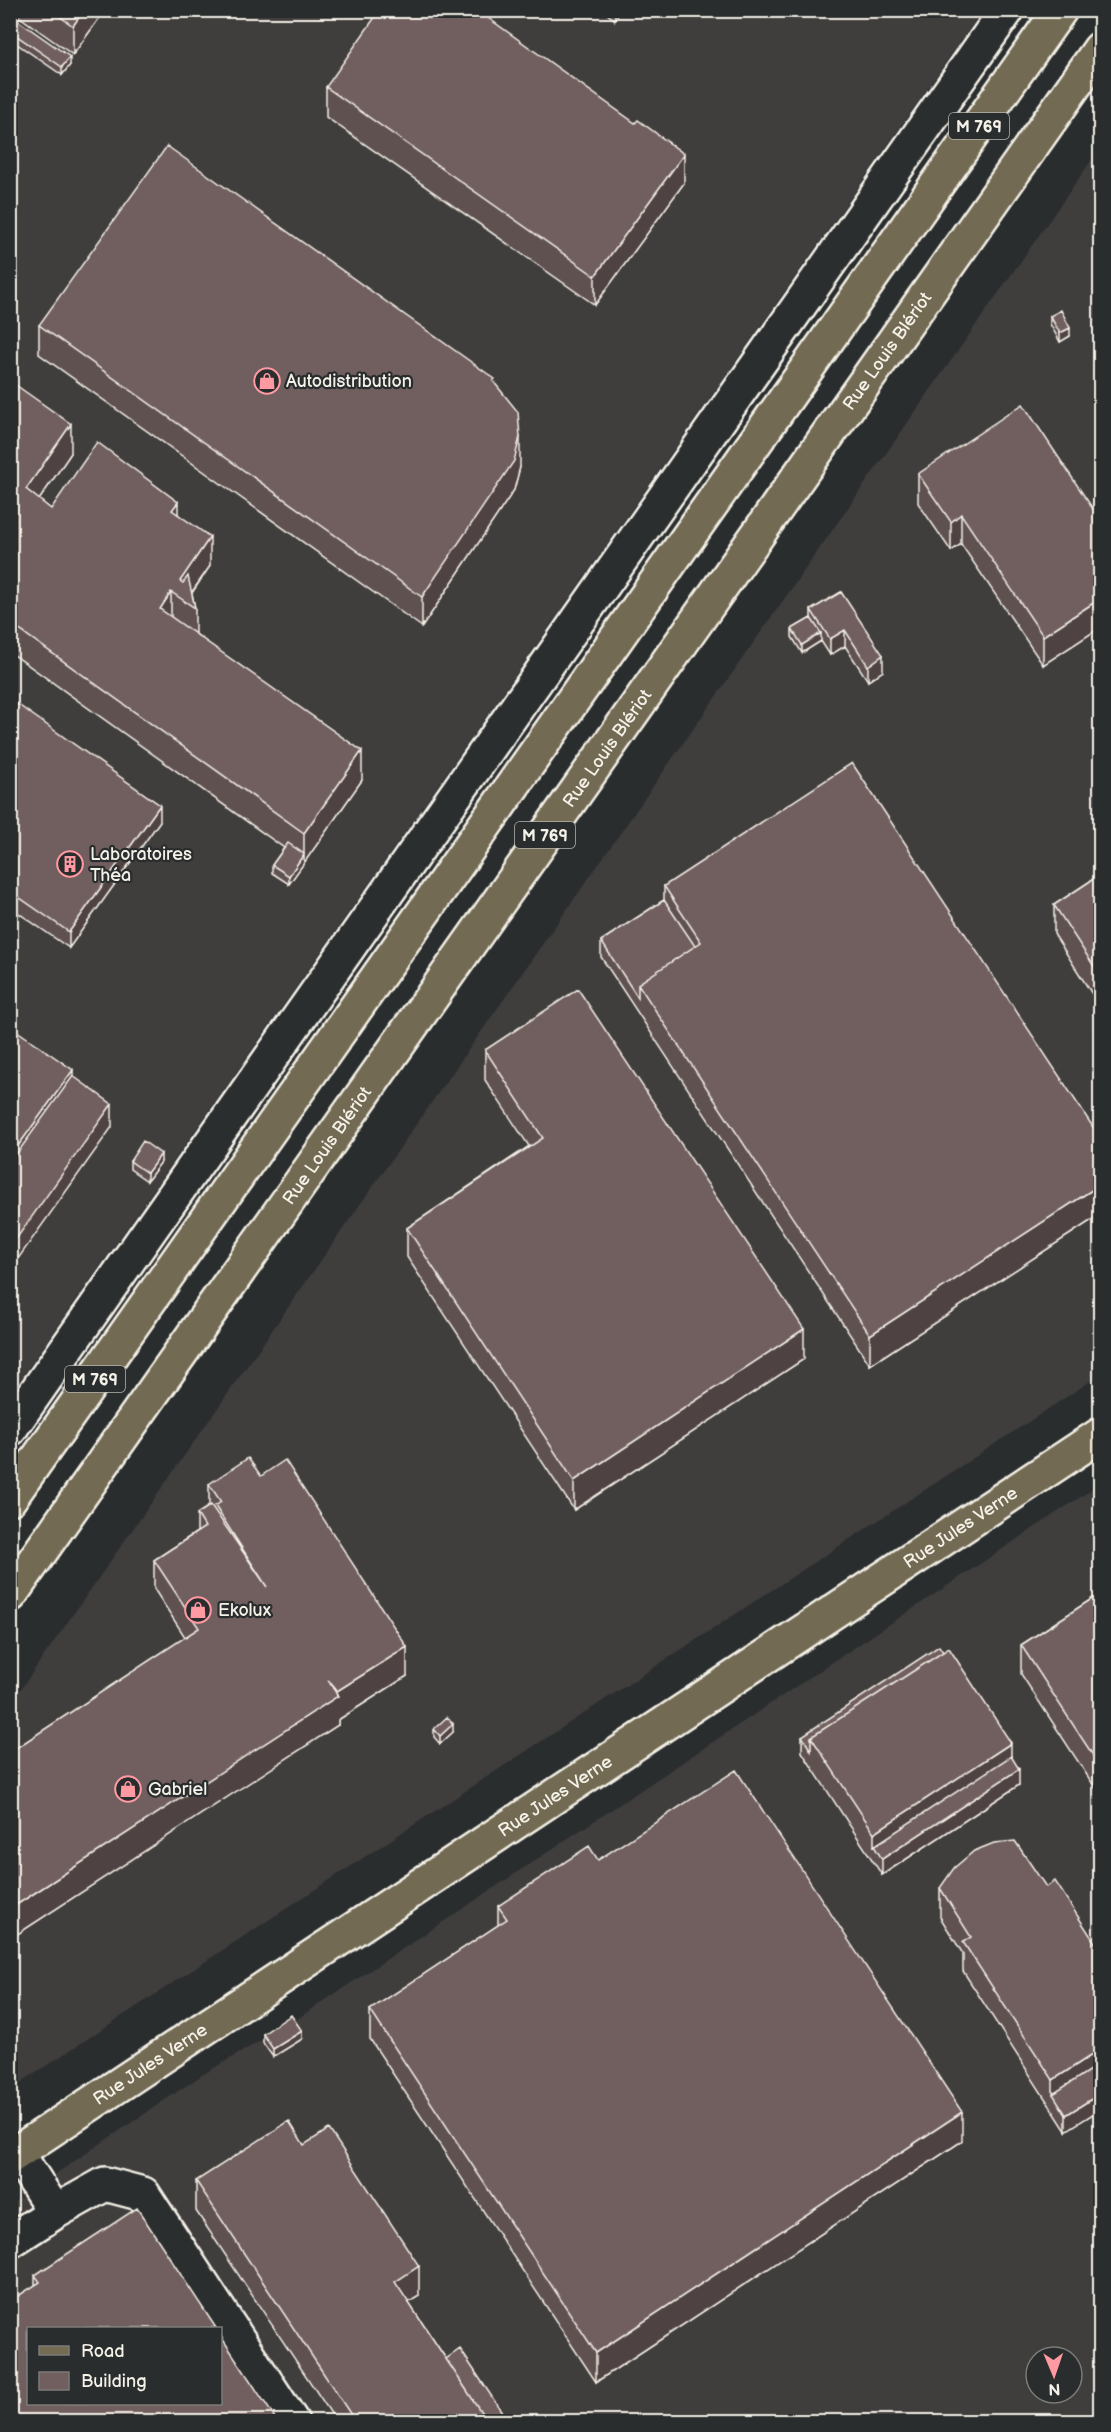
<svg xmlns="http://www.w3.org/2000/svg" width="1111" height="2432" font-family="'Balsamiq Sans',sans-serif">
<rect width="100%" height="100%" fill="#2a2d2e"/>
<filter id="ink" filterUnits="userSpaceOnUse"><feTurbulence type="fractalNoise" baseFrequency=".0167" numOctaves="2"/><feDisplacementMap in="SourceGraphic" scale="12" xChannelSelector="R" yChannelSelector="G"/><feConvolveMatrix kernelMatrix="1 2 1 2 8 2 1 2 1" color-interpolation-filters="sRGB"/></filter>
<g filter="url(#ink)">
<!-- built -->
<path fill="#3f3c3c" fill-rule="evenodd" d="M11,11H982L11,1393Z
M1100,148V1375L11,2089V1703Z
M1100,1484V2421L11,2422V2204L202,2075L291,2023ZM28,2328H220V2404H28ZM1036,2357H1072V2393H1036Z"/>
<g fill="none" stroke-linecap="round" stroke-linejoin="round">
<!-- minor casing -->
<g stroke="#f4f1e8" stroke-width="38">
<path id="minor" d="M10,1429L1007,10
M55,2212L105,2184L143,2194L292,2422
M10,2241L55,2212L17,2153"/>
</g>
<!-- major casing -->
<g stroke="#f4f1e8" stroke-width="38">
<g id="major">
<path d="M10,1498L1060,10"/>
<path id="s1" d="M10,1595L1100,49"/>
<path id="s2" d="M10,2157L1100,1435"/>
</g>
</g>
<!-- minor -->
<use href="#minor" stroke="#2a2d2e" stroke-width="33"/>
<!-- major -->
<use href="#major" stroke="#736b52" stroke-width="33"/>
</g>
<!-- wall -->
<path fill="#615151" stroke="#f4f1e8" stroke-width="1.5" d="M10,10H105L73,55Z
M602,10H621L615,20Z
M10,15L70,65L62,75L10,39Z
M326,87L684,183L595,305L326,117Z
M1050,316L1070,336L1060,342L1050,324Z
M39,325L495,383L520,467L514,490L422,627L39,354Z
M10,381L71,453L39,500L51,509L178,514L210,566L192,593L195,608V633L362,780L289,884L272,873V865L284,848L10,652Z
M918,474L1101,521L1043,665L961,544L951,551L918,503Z
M841,592L883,671L868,681L845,646L830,655L821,641L802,653L792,637V629L811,618V610Z
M10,699L160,821L69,948L10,907Z
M1101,874V1035L1094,1024V1008L1099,1005L1054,934V905Z
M664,886L1101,1139V1214L870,1365L601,957V941L664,900Z
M485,1050L804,1359L574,1510L407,1257V1228L529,1146L485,1080Z
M130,1161L161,1162L147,1181L130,1169Z
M261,1476L407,1676L338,1720V1725L185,1637L154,1589V1560L197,1532V1514L209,1506V1484Z
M1101,1593V1786L1096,1789L1021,1674V1645Z
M434,1729L453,1732L440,1744L434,1737Z
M802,1736L1011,1756L1019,1785L882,1875L802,1752Z
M598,1860L962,2141L596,2382L370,2039V2010L498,1925V1906Z
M1046,1887L1101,1952L1066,2131L963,1971V1954L940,1917V1888Z
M263,2034L302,2039L273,2057L263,2043Z
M304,2145L419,2296L408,2302L446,2359L508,2421H336L196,2211V2181Z
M35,2275L277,2421L35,2284Z"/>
<!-- shaded-wall -->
<path fill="#4f4242" stroke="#f4f1e8" stroke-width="1.5" d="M84,10H105L73,55V26Z
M615,10H621L615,20Z
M70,57V65L62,75V67Z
M684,154V183L595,305V276Z
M1070,328V336L1060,342V333Z
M71,424V453L26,519V489Z
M520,437V467L514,490L422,627V597Z
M178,502V531L172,510Z
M961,514V544L951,551V522Z
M210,537V566L185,602L180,581Z
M171,592V621L160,609Z
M1101,598V627L1043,665V636Z
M845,630V646L830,655V639Z
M821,633V641L802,653V645Z
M883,655V671L868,681V666Z
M362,751V780L304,863V833Z
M160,805V821L69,948V932Z
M304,854V863L289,884V876Z
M73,1070V1099L10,1186V1157Z
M112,1104V1127L10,1270V1241Z
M161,1154V1162L147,1181V1173Z
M1101,1184V1214L870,1365V1335Z
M804,1329V1359L574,1510V1481Z
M407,1647V1676L338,1720V1725L10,1939V1909L337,1696V1691Z
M453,1724V1732L440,1744V1736Z
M1011,1743V1772L874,1846V1833Z
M1101,1757V1786L1096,1789V1760Z
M1019,1769V1785L882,1875V1859Z
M302,2031V2039L273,2057V2049Z
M1101,2049V2079L1053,2094V2080Z
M1101,2093V2109L1066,2131V2115Z
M962,2112V2141L596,2382V2353Z
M419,2266V2296L395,2311V2282Z"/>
<!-- building -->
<path fill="#715e5e" stroke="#f4f1e8" stroke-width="1.5" d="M51,10H84L73,26Z
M380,10H477L635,123L638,120L684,154L595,276L326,87Z
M10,15L70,57L62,67L10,31Z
M167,146L495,379L493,381L518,412L520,437L514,461L422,597L39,325Z
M1061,310L1070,328L1060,333L1050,316Z
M10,381L71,424L26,489L51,509L97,442L178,502L172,510L210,537L180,581L183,583L188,576L195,608L171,592L160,609L362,751L304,833L10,623Z
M1023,404L1101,521V598L1043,636L961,514L951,522L918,474Z
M841,592L883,655L868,666L845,630L830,639L811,610Z
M811,618L821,633L802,645L792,629Z
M10,699L160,805L69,932L10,891Z
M852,763L1101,1139V1184L870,1335L638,984L701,942L664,886Z
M288,843L304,854L289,876L272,865Z
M1101,874V977L1054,905Z
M664,900L695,946L638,984V998L601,941Z
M578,989L804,1329L574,1481L407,1228L543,1138L485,1050Z
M1101,1004V1019L1094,1008Z
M10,1026L73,1070L10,1157Z
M73,1076L112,1104L14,1242V1236L10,1234V1163Z
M143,1141L161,1154L147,1173L130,1161Z
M10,1234L14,1236L10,1241Z
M248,1458L261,1476L285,1460L407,1647L337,1691L328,1680L338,1696L10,1909V1752L199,1628L154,1560L205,1527L197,1514L211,1505L267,1587L215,1506L221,1502L209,1484Z
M1101,1593V1757L1096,1760L1021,1645Z
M939,1646L943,1652L811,1737V1751L802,1736Z
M949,1648L1011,1743L874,1833L811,1737Z
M447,1717L453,1724L440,1736L434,1729Z
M1011,1756L1019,1769L882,1859L874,1846Z
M736,1770L962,2112L596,2353L370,2010L507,1919L498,1906L589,1846L598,1860Z
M1015,1841L1046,1887L1055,1881L1101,1952V2049L1053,2080L963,1942L971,1937L940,1888L954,1868L974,1851L994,1843Z
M291,2015L302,2031L273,2049L263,2034Z
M1101,2063V2093L1066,2115L1053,2094Z
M289,2121L304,2145L329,2129L419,2266L395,2282L487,2421H355L196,2181Z
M137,2208L216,2328H28V2403H220V2335L277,2421H10V2301L40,2282L35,2275Z
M460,2349L508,2421H487L446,2359Z"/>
</g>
<!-- icons -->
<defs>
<g id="shop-ring" transform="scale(1.35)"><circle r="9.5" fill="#2a2d2e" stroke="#ff9aa2" stroke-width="1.5"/><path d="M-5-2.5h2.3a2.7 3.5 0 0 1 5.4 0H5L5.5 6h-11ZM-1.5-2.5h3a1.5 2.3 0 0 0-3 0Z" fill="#ff9aa2"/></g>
<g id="building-ring" transform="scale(1.35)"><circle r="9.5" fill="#2a2d2e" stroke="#ff9aa2" stroke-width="1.5"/><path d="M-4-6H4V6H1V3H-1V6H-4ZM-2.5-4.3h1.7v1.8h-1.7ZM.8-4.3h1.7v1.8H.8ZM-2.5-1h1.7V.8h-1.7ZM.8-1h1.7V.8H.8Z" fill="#ff9aa2"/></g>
</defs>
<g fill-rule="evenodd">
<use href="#shop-ring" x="267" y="381"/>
<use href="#building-ring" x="70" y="864"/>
<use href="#shop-ring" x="198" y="1610"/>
<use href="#shop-ring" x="128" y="1789"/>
</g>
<g text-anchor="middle" stroke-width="4.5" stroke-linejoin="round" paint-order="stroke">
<!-- shield labels -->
<g fill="#2a2d2e" stroke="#b7b6b0" stroke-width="1.5">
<rect x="949" y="113" width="60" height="26" rx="4.5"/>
<rect x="515" y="822" width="60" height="26" rx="4.5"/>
<rect x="65" y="1366" width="60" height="26" rx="4.5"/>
</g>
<g font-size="16" font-weight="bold" fill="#f4f1e8">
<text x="979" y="132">M 769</text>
<text x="545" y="841">M 769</text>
<text x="95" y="1385">M 769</text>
</g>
<!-- street labels -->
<g font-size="18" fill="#f4f1e8" stroke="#2a2d2e">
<text dy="6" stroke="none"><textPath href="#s1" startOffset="1522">Rue Louis Blériot</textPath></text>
<text dy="6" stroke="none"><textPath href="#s1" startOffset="1036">Rue Louis Blériot</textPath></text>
<text dy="6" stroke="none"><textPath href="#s1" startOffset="550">Rue Louis Blériot</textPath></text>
<text dy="6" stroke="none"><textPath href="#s2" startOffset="1140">Rue Jules Verne</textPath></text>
<text dy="6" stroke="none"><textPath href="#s2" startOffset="654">Rue Jules Verne</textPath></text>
<text dy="6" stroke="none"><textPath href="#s2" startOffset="168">Rue Jules Verne</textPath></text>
</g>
<!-- poi labels -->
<g font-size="18" fill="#f4f1e8" stroke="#2a2d2e" text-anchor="start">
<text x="286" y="387">Autodistribution</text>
<text x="90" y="860">Laboratoires<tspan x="90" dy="21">Théa</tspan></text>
<text x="218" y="1616">Ekolux</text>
<text x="148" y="1795">Gabriel</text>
</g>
</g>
<!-- margin -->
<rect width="1111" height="2432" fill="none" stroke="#2a2d2e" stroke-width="36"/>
<rect x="18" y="18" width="1075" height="2396" fill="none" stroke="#f4f1e8" stroke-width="2" filter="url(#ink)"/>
<!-- legend -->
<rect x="27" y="2327" width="195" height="78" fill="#2a2d2e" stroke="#7b7b78" stroke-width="1.5"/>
<rect x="39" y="2346" width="30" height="9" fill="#736b52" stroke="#7b7b78" stroke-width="1.5"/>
<text x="81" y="2357" font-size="18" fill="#f4f1e8">Road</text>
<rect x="39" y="2372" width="30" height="18" fill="#715e5e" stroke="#7b7b78" stroke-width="1.5"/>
<text x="81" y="2387" font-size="18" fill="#f4f1e8">Building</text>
<!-- north arrow -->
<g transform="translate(1054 2375) rotate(178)"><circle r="28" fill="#2a2d2e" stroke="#7b7b78" stroke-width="1.5"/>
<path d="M0-4.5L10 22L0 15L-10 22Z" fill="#ff9aa2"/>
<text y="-9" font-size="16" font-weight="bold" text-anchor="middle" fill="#f4f1e8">N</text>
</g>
</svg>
